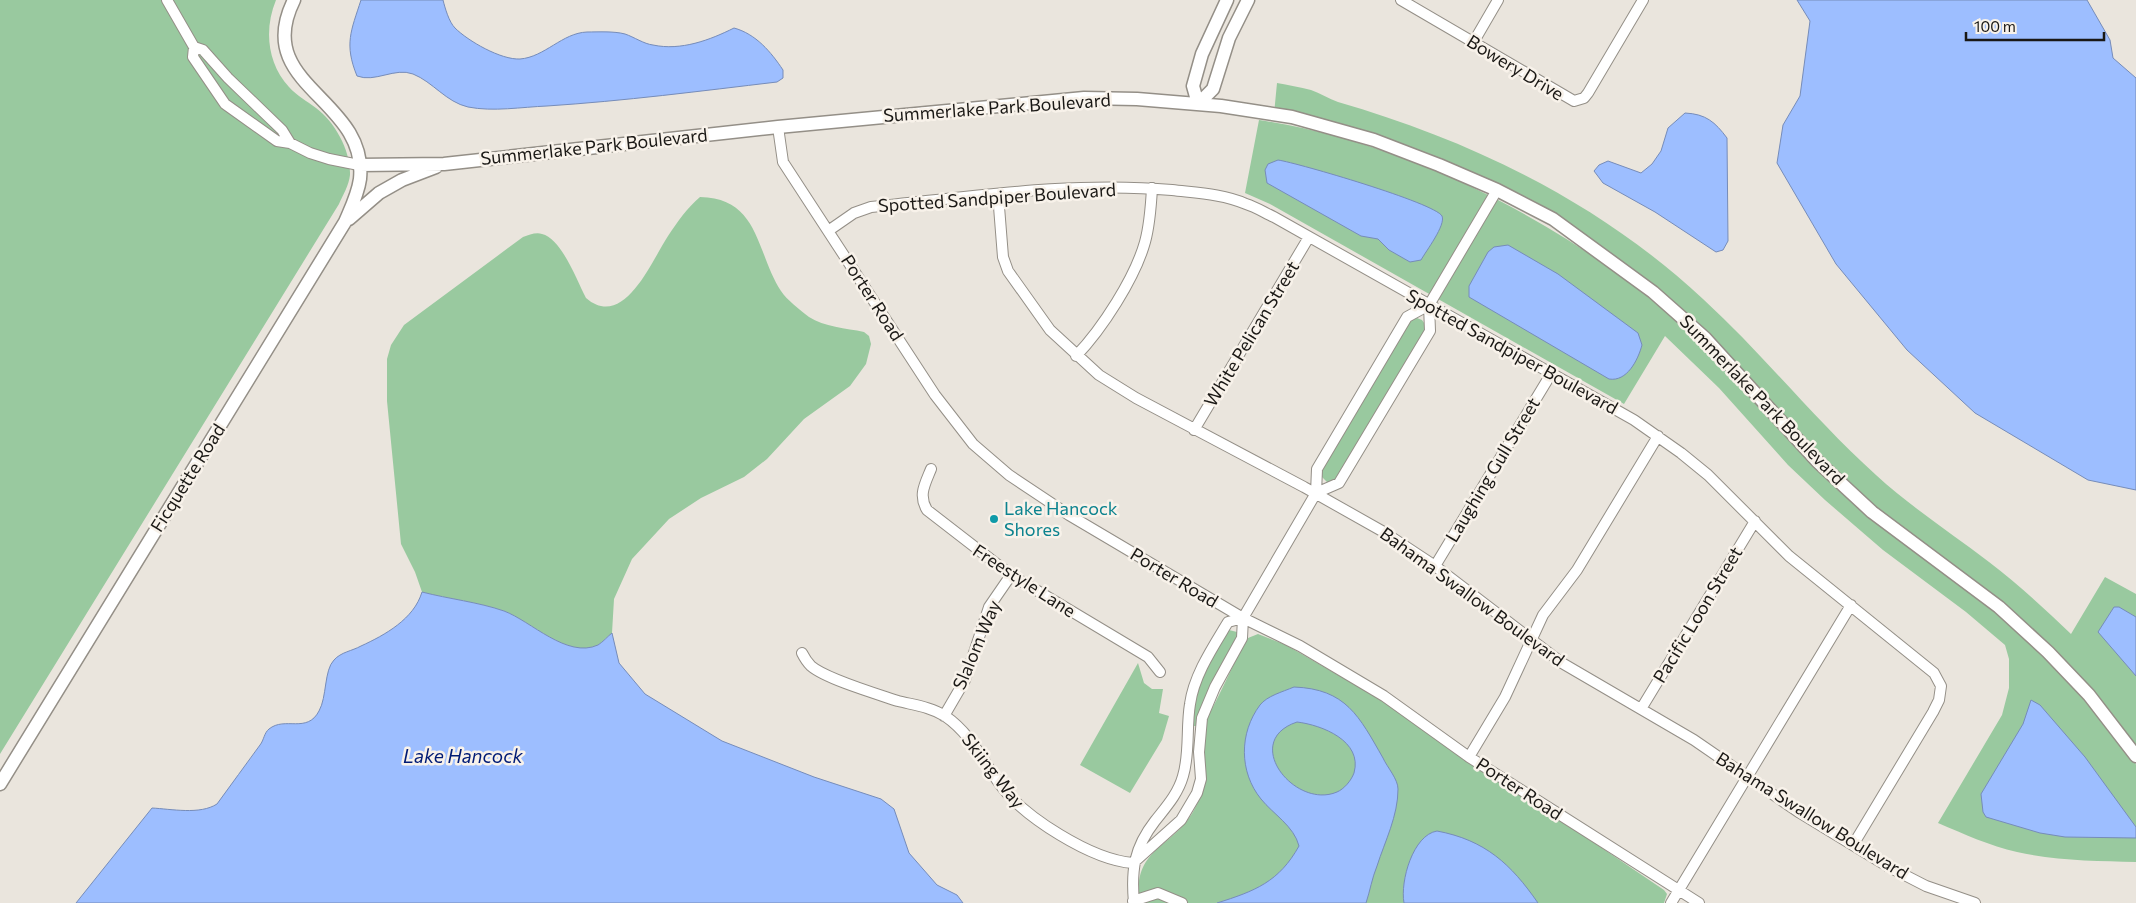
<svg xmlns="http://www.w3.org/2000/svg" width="2136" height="903" font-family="Commissioner,sans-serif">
<rect width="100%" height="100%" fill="#eae5dd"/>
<!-- green -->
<path fill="#99c99f" d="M0,0H276C264,29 267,63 289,87C297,96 307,101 316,108C335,122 351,151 350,175C349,185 343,195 339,204L0,754Z
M1277,83C1288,85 1300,87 1311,90C1320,93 1329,99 1338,102C1473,141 1600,203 1703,299C1764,355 1815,420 1876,475C1911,507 1951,533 1989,562C2018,584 2045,609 2071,634L2105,577L2136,594V756L2048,652L1872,512L1705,337L1553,219L1439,165L1274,114Z
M1259,120C1369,137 1474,181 1568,240C1619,272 1668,310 1711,353C1735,377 1755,406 1780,429C1889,528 2013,612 2107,726C2116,737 2133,752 2136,765C2136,772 2136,782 2136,789C2136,814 2136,838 2136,862C2097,861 2056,861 2017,852C1990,846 1964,834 1938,823L2002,715L2009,688V659L2005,645L1966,612L1883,550L1825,500L1788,465L1719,388L1665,336L1624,404L1270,204L1245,193Z
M700,197C760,198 756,253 781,291C787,300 800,310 809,317C824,327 846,328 864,332L869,336L871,344L866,364L850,386L804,419L767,459L744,477L701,498L669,519L632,559L614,599L612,633C608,636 603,642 598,645C567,659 531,621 504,611C478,602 449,599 422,592L415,572L401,544L387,401V359L391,345L404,325L523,237C529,235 536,232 542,234C562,239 577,281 586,298C624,331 652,260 668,236C678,221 687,208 700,197Z
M1417,318L1422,320L1427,327L1338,480L1329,484L1321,476L1322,469L1408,325L1411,320Z
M1229,630L1237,632L1238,637L1197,726H1193C1195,686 1208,664 1229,630Z
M1258,634L1286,645L1388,704L1460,757L1556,817L1664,890L1667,894L1664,903H1139C1133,846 1172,850 1194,810C1212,777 1200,758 1205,725C1207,717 1212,709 1216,701C1225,683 1234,664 1242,646L1248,638Z
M1138,663L1144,683L1152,689H1163L1159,713L1169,716L1162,740L1130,793L1080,765Z"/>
<!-- water -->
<path fill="#9dbeff" stroke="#768cb9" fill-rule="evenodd" d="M361,0H443C445,8 449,22 455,28C468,41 501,60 520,59C545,57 562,33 587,32C598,32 614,31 625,34C634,37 644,44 653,45C681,51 710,40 734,28C756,34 771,52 783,70V78L777,82C701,91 624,101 547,106C522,107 493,112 468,107C446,102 433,82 413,74C395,67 375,83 357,76C344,44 351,31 361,0Z
M1797,0H2087L2110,40L2113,58L2136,78V490L2088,480L1975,413L1907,350L1836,264L1777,163L1783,125L1800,96L1810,21Z
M1685,113C1706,114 1715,122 1727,138L1728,241L1723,250L1716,252L1655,212L1603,183L1594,171L1599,165L1608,161L1641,173L1652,164L1661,151L1668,128Z
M1278,160C1298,163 1435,203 1442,216C1446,225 1426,251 1421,260L1410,262L1389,250L1378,239L1361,236L1267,183L1265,170L1268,164Z
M1508,245L1558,274L1638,333L1642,345C1638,360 1627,382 1609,379L1469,297V286L1488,252L1494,247Z
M422,592C449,599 478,602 504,611C531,621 567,659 598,645C603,642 608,636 612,633L619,663L645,694L722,741L814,777L881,799L894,809L909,853L937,885L957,895L963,903H76L152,808C171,809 200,815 217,804C231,784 246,765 260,745C264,740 264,733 269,729C285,716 307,734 319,711C327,697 324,670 334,660C341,652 352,651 361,646C385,635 414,619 422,592Z
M2114,607H2119L2136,617V676L2098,632Z
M1294,687C1346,689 1359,716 1383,758C1387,767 1398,779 1398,789C1398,816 1385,841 1377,866C1372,878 1370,891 1366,903H1217C1255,891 1279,882 1299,846C1294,826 1273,814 1261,799C1239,772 1239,733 1260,705C1267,696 1282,692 1294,687ZM1297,722C1322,725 1363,741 1354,773C1351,781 1344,789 1337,792C1295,810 1240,741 1297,722Z
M2031,700L2040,705L2085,757L2136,827V838L2065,837L2040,833L1986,817L1983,812L1981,794L2023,724Z
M1437,831C1485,840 1511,864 1538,903H1404C1400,881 1413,835 1437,831Z"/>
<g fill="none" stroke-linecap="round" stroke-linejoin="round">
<!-- minor casing -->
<g stroke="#948f87" stroke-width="12">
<path id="minor" d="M167,0L194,47L193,57L225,104L277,141L290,143L310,153L329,159L359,165
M1401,0L1574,101L1584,98L1588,93L1643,0
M1473,43L1498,0
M194,47L203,50L228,78L282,130L290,143
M778,127L783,162L935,395L973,444L1009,475L1069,515L1243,618L1300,646L1384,696L1469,757L1699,903
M998,194L1003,257L1008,271L1050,330L1099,375L1136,398L1304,487L1382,531L1435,566L1562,663L1694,740L1800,813L1887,866L1926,886L1975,903
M828,231L854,213L871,207C971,197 1072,181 1172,190C1197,193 1223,194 1246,204C1256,207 1265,213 1274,217L1634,420L1681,453L1708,475L1789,556L1934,673L1941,686L1939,700L1933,712L1853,845
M1076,356C1102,329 1135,278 1145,242C1150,224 1151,206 1152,188
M1194,430L1309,237
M931,469C925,484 918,495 927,510L1011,575L1148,657L1160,672
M1316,493L1339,483L1430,331L1429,305
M1435,566L1551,374
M802,653C804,657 807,662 811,666C826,679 877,694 898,701C914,705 931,707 945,716C970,733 982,759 999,783C1023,817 1092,860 1133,863
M1641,709L1755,521
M944,716L965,680L989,607L1011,575
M1469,757L1505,697L1543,615L1577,570L1658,436
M1133,863L1181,820L1197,793L1201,779L1199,752L1202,718L1215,687L1242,638L1243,618L1316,493L1317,469L1407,317L1429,305L1497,190
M1133,901L1158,893L1182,903
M1134,903C1131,870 1134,848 1155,821C1166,807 1178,794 1183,776C1190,753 1186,728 1190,704C1194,675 1213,647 1228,622L1243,618
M1671,903L1851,605"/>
</g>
<!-- major casing -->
<g stroke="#948f87" stroke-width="15">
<path id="major" d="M1198,104L1213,89L1229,38L1248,0
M1198,104L1193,86L1202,54L1227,0
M359,165L444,164L778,127L1084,98L1137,99L1221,106L1292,117L1374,140L1439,165L1497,190L1553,219L1653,292L1705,338L1817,461L1872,512L1999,607L2048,652L2089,695L2136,756
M349,219L379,193L402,180L436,167
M0,784L345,222C351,208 358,194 360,179C368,98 251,86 294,0"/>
</g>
<!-- minor -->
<use href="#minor" stroke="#fff" stroke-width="10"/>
<!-- major -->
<use href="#major" stroke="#fff" stroke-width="12"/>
</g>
<!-- markers -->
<circle fill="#0f9aa8" stroke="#f8f2ea" stroke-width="2" cx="994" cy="519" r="5"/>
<g text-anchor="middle" stroke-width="5" stroke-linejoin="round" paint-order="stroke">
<!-- street labels -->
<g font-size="18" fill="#1a1815" stroke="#f8f2ea">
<text transform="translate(1515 68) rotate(31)" y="6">Bowery Drive</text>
<text transform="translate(997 108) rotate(-4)" y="6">Summerlake Park Boulevard</text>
<text transform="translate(594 147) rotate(-6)" y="6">Summerlake Park Boulevard</text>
<text transform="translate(997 198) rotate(-4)" y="6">Spotted Sandpiper Boulevard</text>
<text transform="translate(872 298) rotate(57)" y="6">Porter Road</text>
<text transform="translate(1252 334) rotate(-59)" y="6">White Pelican Street</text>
<text transform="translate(1512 352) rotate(29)" y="6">Spotted Sandpiper Boulevard</text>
<text transform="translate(1762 400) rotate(46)" y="6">Summerlake Park Boulevard</text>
<text transform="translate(1493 470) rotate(-59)" y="6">Laughing Gull Street</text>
<text transform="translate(188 478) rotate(-58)" y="6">Ficquette Road</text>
<text transform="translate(1174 578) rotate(31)" y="6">Porter Road</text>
<text transform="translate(1024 581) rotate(33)" y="6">Freestyle Lane</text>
<text transform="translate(1472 597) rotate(36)" y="6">Bahama Swallow Boulevard</text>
<text transform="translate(1698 615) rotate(-59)" y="6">Pacific Loon Street</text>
<text transform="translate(977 645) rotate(-67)" y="6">Slalom Way</text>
<text transform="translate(993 771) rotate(52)" y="6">Skiing Way</text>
<text transform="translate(1519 789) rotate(33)" y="6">Porter Road</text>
<text transform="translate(1812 816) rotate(32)" y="6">Bahama Swallow Boulevard</text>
</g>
<!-- culture labels -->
<g font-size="18" fill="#0d838f" stroke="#f8f2ea" text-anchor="start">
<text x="1004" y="515">Lake Hancock<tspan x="1004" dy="21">Shores</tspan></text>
</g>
<!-- water labels -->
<g font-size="19" font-style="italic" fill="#001b75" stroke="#f8f2ea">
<text x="463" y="763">Lake Hancock</text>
</g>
</g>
<!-- scale -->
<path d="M1966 32v8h138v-8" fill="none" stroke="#1a1815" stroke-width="2.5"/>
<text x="1974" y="32" font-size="15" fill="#1a1815" stroke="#f8f2ea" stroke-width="4" paint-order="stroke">100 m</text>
</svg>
